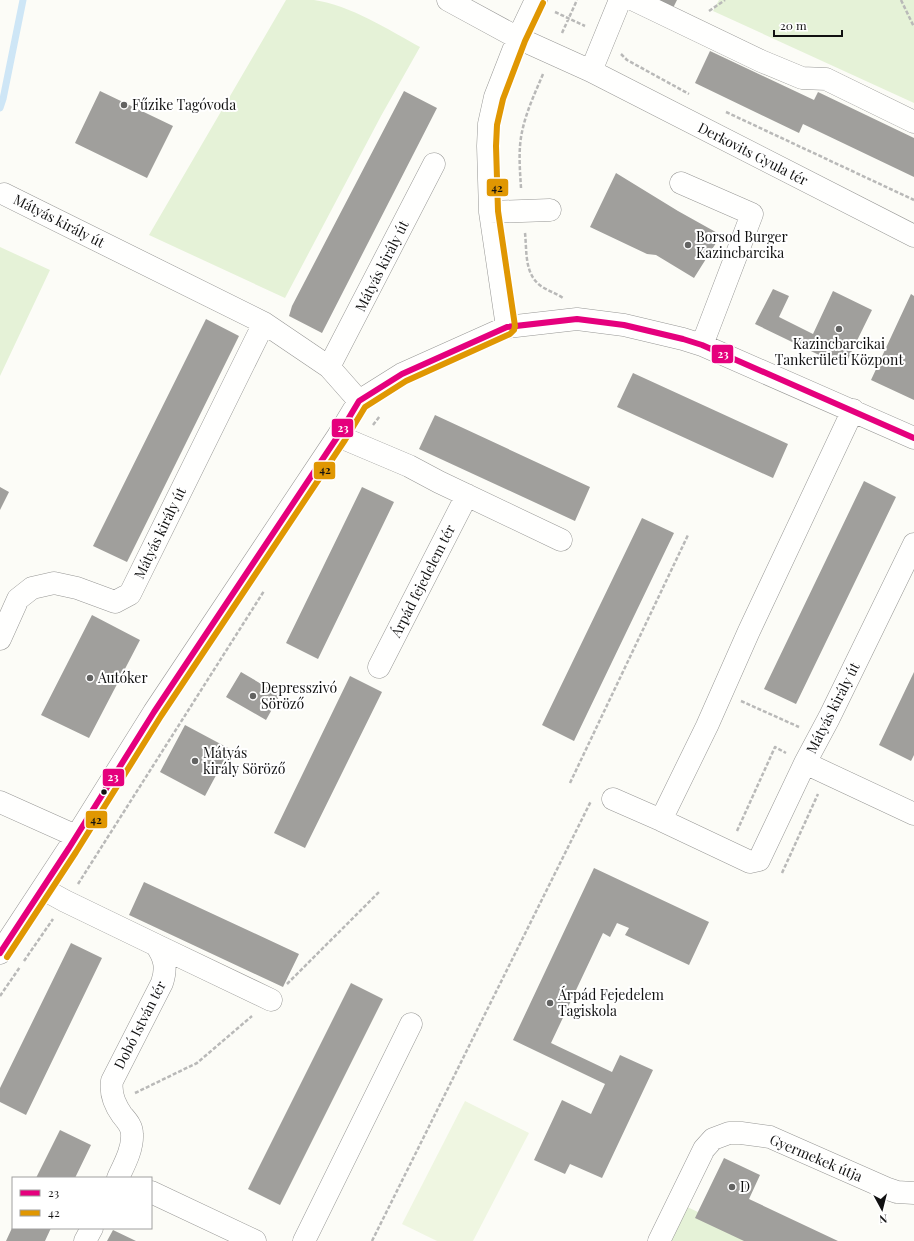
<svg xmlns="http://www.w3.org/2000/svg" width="914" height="1241" font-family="'Playfair Display',serif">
<rect width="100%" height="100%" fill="#fcfcf7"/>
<!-- green -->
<path fill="#e5f2d7" d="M286,0C295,0 305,0 314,0C350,5 389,30 420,47L381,116L285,298L149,235Z
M719,0H914V103L713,11Z
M0,247L50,270L0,376Z
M683,1205L760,1241H668Z"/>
<!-- pitch -->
<path fill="#eff6e1" d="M465,1101L529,1133L473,1241H437L402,1224Z"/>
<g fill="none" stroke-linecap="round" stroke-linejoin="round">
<!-- stream -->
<path stroke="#cee6f6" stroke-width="7" d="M0,108L3,99L23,0"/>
</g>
<!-- building -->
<path fill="#a09f9c" d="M656,0H677L673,8Z
M710,51L814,100L818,92L914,138V177L803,124L799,133L695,83Z
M100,91L173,126L147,178L75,143Z
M404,91L437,108L322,333L289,316L292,306Z
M616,173L678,211L721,235L694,278L656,255L647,254L590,227Z
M773,289L789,296L779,317L813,334L833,291L872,310L844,367L755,324Z
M911,294L914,296V400L871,380Z
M206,319L239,336L127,562L93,546Z
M633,373L788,444L773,478L617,407Z
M435,415L590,487L575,521L419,449Z
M864,481L896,497L796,704L764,689Z
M0,487L9,492L0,510Z
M362,487L394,502L318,659L286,643Z
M642,518L674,533L574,741L542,725Z
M92,615L140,640L89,738L41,715Z
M241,672L280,695L266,720L226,697Z
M914,672V755L911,761L879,745Z
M350,676L382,692L305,848L274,833Z
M185,725L230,749L205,796L160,772Z
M594,868L709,922L689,965L625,935L629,928L617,923L610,937L603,933L551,1043L612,1072L620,1055L653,1070L602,1178L570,1164L565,1174L534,1160L562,1100L591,1114L605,1084L513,1040Z
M144,882L299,954L283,987L129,915Z
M71,943L102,958L26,1115L0,1102V1088Z
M351,983L383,999L280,1205L248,1189Z
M60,1130L91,1145L75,1178H36Z
M724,1158L760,1175L749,1199L838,1241H744L695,1218Z
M12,1228H51L45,1241H6Z
M113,1230L136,1241H107Z"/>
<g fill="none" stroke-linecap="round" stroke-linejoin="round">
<!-- minor casing -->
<g stroke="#979795" stroke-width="23">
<path id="minor" d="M448,0L518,38L591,71L914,236
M634,0L761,61L802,78L826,79L914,122
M591,71L620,0
M681,183L752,214L702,345
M4,194L264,323L329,367L359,401
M490,212L550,210
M507,327L490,212L488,146L489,124L495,97L518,38L536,0
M329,367L434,164
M338,436L409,466L439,482L561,540
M914,544L829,718L805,763L914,814
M0,639L18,599L32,588L54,583L77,588L115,602L130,594L264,323
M379,667L467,495
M805,763L759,860L750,862L661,820L707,726L749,631L853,410
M613,799L661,820
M0,802L76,836
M43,889L65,901L156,945C165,958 167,968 162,983L112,1081C110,1094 114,1104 122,1115C127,1121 132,1126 132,1134C133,1149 124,1165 118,1178
M156,945L271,1000
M0,953L69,848L154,712L338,436L359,401L402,374L507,327L577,319L624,325L683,339L702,345L914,438
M151,1192L255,1241
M85,1241L92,1228
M304,1241L411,1024
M659,1241L704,1149L713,1139L729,1133H741L770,1137L888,1189L897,1192L914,1193"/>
</g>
<!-- path -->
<path stroke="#b9b9b8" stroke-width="2.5" stroke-dasharray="4 2" stroke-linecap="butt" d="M901,0L914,27
M709,11L725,0
M555,12L585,26
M562,33L577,0
M621,54L627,60L689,94
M726,112L914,200
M521,188C520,171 518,150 522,132C526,112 535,93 543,74
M525,233C527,251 524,274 541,286C548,291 556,293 563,298
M373,425L380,416
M741,701L799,727
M570,783L688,535
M737,831L775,747L786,753
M782,873L818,794
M78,884L264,591
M24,961L53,919
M287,984L380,891
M0,996L20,967
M135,1093L197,1063L252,1016
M372,1241L591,801"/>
<!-- minor -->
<use href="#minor" stroke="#fffffe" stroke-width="22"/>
<!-- bus-1 casing -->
<g stroke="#fff" stroke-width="9">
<path id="bus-1" d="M0,953L69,848L154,712L338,436L359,401L402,374L507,327L577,319L624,325L683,339L702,345L914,438"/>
</g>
<!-- bus-2 casing -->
<g stroke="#fff" stroke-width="9">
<path id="bus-2" d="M7,957L76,852L161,716L345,440L365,407L406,381L510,334L514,330L515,326L498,211L496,146L497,125L503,99L525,41L543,3"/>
</g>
<!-- bus-1 -->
<use href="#bus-1" stroke="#e5007d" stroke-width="6"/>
<!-- bus-2 -->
<use href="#bus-2" stroke="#e09702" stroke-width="6"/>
</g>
<!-- markers -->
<g fill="#636362" stroke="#fff" stroke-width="1.5">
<circle cx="124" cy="105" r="4"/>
<circle cx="688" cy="245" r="4"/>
<circle cx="839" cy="329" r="4"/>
<circle cx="90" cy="678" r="4"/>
<circle cx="253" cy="696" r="4"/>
<circle cx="195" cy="761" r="4"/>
<circle cx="550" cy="1003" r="4"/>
<circle cx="732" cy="1187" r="4"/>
</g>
<circle fill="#111" stroke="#fff" stroke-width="1.5" cx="104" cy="792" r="3.5"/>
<g text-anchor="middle" stroke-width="4" stroke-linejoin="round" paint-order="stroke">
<!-- poi labels -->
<g font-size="14" fill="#111" stroke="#fff" text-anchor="start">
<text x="132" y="110">Fűzike Tagóvoda</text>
<text x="696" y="242">Borsod Burger<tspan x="696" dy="16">Kazincbarcika</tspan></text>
<text x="839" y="349" text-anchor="middle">Kazincbarcikai<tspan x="839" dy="16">Tankerületi Központ</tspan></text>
<text x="98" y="683">Autóker</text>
<text x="261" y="693">Depresszivó<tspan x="261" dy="16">Söröző</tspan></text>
<text x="203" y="758">Mátyás<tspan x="203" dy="16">király Söröző</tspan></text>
<text x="558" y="1000">Árpád Fejedelem<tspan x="558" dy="16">Tagiskola</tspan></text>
<text x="740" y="1192">D</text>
</g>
<!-- street labels -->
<g font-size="14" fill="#111" stroke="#fff">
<text transform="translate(753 154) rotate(27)" y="5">Derkovits Gyula tér</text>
<text transform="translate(59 221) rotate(27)" y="5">Mátyás király út</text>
<text transform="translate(382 266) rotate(-63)" y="5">Mátyás király út</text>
<text transform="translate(160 533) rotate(-64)" y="5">Mátyás király út</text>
<text transform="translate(423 581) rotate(-63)" y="5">Árpád fejedelem tér</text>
<text transform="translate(833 708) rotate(-63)" y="5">Mátyás király út</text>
<text transform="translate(140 1025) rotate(-63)" y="5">Dobó István tér</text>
<text transform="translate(816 1158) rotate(23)" y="5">Gyermekek útja</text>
</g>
</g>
<g stroke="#fff" stroke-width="1.5">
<rect x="486" y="178" width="23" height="19" rx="4" fill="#e09702"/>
<rect x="711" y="344" width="23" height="20" rx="4" fill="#e5007d"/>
<rect x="331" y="418" width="23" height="20" rx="4" fill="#e5007d"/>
<rect x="313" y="461" width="23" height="19" rx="4" fill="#e09702"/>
<rect x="102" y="768" width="23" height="19" rx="4" fill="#e5007d"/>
<rect x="85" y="810" width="23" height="19" rx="4" fill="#e09702"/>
</g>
<g font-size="11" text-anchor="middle" font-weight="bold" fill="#fff">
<text x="723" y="358">23</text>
<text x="343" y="432">23</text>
<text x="113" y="781">23</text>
</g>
<g font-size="11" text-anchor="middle" font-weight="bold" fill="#111">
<text x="497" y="192">42</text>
<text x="325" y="474">42</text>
<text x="96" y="824">42</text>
</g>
<!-- legend -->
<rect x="12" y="1177" width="140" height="52" fill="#ffffff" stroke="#a0a0a0"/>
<rect x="20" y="1190" width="20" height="6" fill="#e5007d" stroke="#a0a0a0"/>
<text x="48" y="1197" font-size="12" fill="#111111">23</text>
<rect x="20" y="1210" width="20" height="6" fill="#e09702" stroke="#a0a0a0"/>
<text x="48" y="1217" font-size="12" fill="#111111">42</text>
<!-- north arrow -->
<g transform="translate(882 1209) rotate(173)" stroke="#ffffff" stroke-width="3" paint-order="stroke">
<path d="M0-3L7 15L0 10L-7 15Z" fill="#111111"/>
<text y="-6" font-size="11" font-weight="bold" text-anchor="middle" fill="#111111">N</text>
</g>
<!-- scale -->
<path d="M774 30v6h68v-6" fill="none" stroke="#111111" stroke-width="2"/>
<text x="780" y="30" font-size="12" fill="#111111" stroke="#ffffff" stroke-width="3" paint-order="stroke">20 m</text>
</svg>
